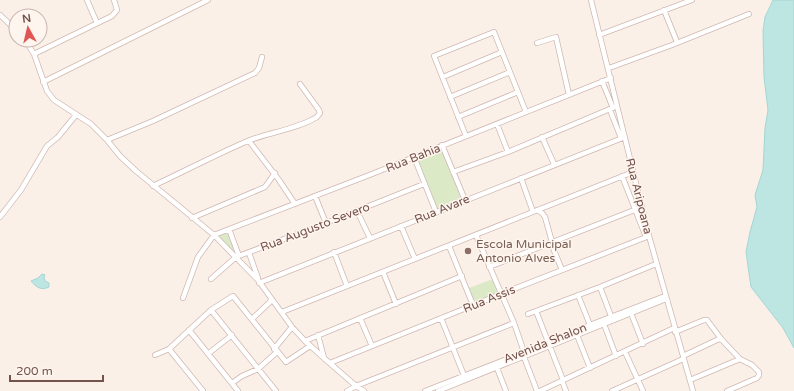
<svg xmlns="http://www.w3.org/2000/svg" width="794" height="391" font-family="'Varela Round',sans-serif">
<rect width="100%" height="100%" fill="#fbf0e8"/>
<!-- green -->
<path fill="#dbe9c7" d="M442,148L461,199L436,209L416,158Z
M228,231L236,253L217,235Z
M493,279L498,292L475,302L469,288Z"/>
<!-- water -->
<path fill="#bde5e2" stroke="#a4d6d4" d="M773,0H794V348L783,328L751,287L746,252L750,232L757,207L755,195L763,170L765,128L768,110L764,77L763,31L765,17Z
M42,274L45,275L44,277L45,281L49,283V287C41,291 36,287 31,281L38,278Z"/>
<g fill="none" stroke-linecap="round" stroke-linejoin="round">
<!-- minor casing -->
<g stroke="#cfb8b1" stroke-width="6">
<path id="minor" d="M87,0L97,23
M591,0L649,236L693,391
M664,10L677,42
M0,15L16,30
M599,35L692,0
M25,40L34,54L47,91L54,100L91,124L107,140L120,156L136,171L214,235L258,280L292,327L305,341L325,359L356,386L364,391
M537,43L556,37L569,95
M34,54L112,16L117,10L114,0
M609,68L672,45L749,14
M443,77L502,52
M602,81L613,108
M43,82L208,0
M450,97L510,72
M610,110L621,138
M458,117L518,92
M497,124L508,152
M466,136L434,56L494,32L526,112
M542,137L554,164
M107,140L153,121L255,73L259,68L262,57
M249,141L279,180L295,204
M442,145L465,200
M414,157L436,212
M453,172L508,152L617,106
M622,176L646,237
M521,178L533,212
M153,186C185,171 217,154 250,140C272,132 297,129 317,117L320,113L319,110L300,84
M315,196L326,223
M537,210L542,213L545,217L552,242
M357,211L370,238
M0,217L21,190L47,146L58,137L76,115
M192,218L265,187L275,173
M401,226L415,259
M229,229L239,256
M476,235L514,323L524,352V357L537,391
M551,243L562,270
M449,246L473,305
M334,252L347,286
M249,253L258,278
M489,267L642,207
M383,272L396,304
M211,279L236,257L311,229L424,184
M259,283L625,137
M600,287L611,316
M578,295L590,325H592
M183,298L198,257L214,235L372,174L611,78
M211,310L276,391
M536,311L563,380
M282,312L633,172
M631,313L643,344
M528,314L600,287L656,264
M360,318L372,346
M441,318L465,378
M252,319L272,300
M604,324L616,356
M189,330L238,391
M675,332L704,320H707L722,340
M318,335L324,358
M577,335L590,368
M305,341L462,276
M169,349L203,391
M274,349L292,327
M625,352L643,391
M209,353L232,335
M155,355L169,349L211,310L233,296L286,362L310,346
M683,356L719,339L722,340L740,359
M330,363L501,294L649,236
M497,368L506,391
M690,380L740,359L752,365L759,372V375L757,378L727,391
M562,381L566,391
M232,383L242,376L258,369L277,352
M347,391L356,386L514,323
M425,391L548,343L590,325L665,296
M438,391L666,299
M540,391L674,328
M612,391L683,359"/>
</g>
<!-- minor -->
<use href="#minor" stroke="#fff" stroke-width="4.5"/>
</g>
<!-- markers -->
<circle fill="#8d6e63" stroke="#fef5ee" stroke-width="1.5" cx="468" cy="251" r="4"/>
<g text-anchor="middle" stroke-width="3" stroke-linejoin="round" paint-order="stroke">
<!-- street labels -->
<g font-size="12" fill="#75534d" stroke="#fef5ee">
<text transform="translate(413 158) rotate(-22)" y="4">Rua Bahia</text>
<text transform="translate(639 196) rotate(76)" y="4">Rua Aripoana</text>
<text transform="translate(442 209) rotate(-22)" y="4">Rua Avare</text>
<text transform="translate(315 227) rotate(-21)" y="4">Rua Augusto Severo</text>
<text transform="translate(489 299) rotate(-22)" y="4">Rua Assis</text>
<text transform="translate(545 343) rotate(-22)" y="4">Avenida Shalon</text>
</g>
<!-- education labels -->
<g font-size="12" fill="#785e54" stroke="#fef5ee" text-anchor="start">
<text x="476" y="248">Escola Municipal<tspan x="476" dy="14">Antonio Alves</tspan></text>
</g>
</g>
<!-- north arrow -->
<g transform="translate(28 28) rotate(352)"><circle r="19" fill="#fef5ee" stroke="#c7b4ae"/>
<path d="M0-3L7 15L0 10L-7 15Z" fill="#df5753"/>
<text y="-6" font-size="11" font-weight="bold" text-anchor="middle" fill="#75534d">N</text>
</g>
<!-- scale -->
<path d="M10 375v6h93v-6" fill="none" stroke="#75534d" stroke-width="2"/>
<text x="16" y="375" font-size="12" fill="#75534d" stroke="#fef5ee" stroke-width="3" paint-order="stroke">200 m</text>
</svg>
